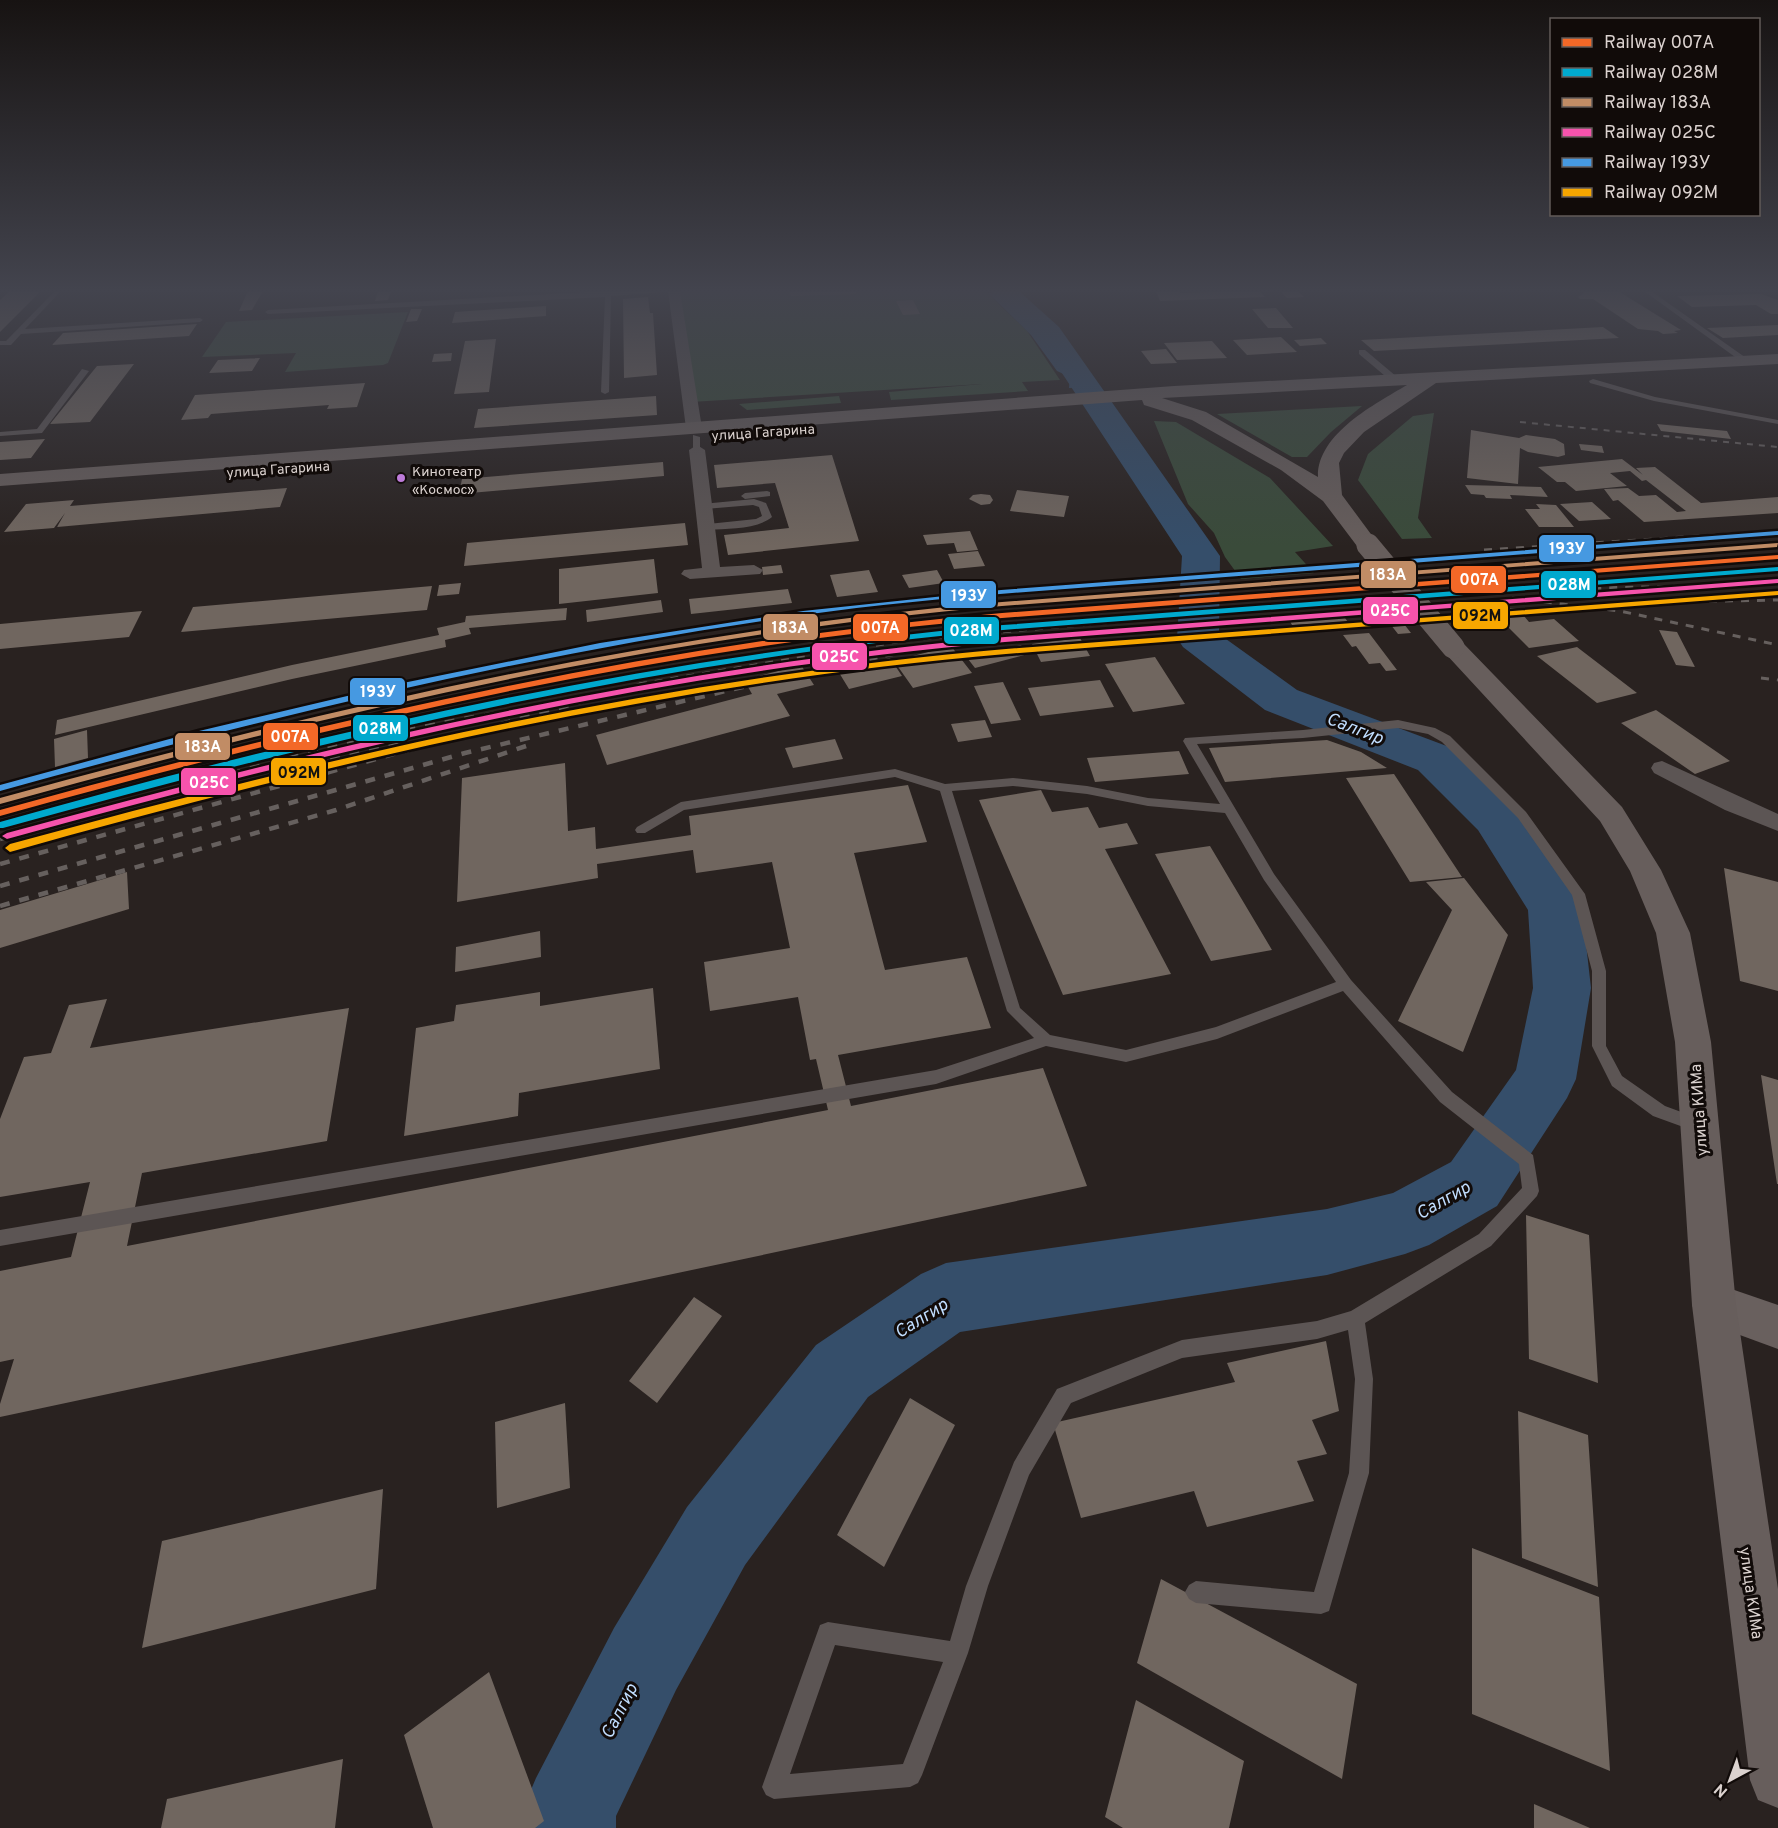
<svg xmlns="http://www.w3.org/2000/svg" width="1778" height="1828" font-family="Overpass,sans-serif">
<rect width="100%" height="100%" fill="#292220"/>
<!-- green -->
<path fill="#3a4b3a" d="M680,291H985L1027,331L1060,380L1022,382L1028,391L891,400L889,392L982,384L691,402Z
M408,312L388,363L383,365L285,372L296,353L202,357L226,322Z
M839,396L841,403L747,410L739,404Z
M1362,406L1331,432L1307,457H1292L1217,414Z
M1434,413L1418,518L1432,538L1402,539L1358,480L1368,454L1413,416Z
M1154,421L1176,422L1270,478L1333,546L1295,552L1314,573L1241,579L1225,557L1214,533L1188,504Z"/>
<!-- water -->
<path fill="#354e6a" d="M1015,291L1062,333L1097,386L1069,388L1070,377L1057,371L1031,335L988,293Z"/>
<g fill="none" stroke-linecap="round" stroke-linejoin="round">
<!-- river -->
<path fill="#354e6a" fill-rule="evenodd" d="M991,291H1019L1059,327L1220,556L1219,634L1297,690L1452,748L1514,806L1582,908L1591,988L1576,1079L1567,1098L1497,1206L1429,1245L1405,1254L1327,1275L960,1332L868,1397L745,1565L676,1690L616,1816V1828H520L522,1811L536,1778L614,1628L687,1507L816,1345L921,1274L946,1263L1327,1209L1393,1193L1451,1162L1516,1070L1533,988L1528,910L1478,830L1418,770L1265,710L1183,647L1177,638L1182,556L1039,338Z"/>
</g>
<!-- building -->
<path fill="#70665f" d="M10,291H41L0,332V300Z
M248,291H263L252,310L239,311Z
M378,291H391L388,300L375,301Z
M789,291H855L857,294L791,296Z
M1156,291H1179L1180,293L1259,291L1265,297L1160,301Z
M1298,291L1304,297L1287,298L1281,292Z
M1581,291H1618L1681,330L1674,331L1678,333L1663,334L1658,331L1638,329L1593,299H1580L1578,297L1584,293Z
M1761,294L1778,300V314H1771L1756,305L1692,307L1677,296Z
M648,297L650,313H653L657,375L624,378L623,299Z
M913,300L920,314L903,315L896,301Z
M546,306V316L452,323L455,312Z
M1276,308L1293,328H1268L1252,309Z
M411,309H422L417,321L406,322Z
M197,324L189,336L52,345L63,333Z
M1778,325V335L1723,338L1707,328Z
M1603,327L1619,338L1374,351L1361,340Z
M1281,337L1297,352L1247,355L1233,340Z
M1321,338L1327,344L1300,346L1294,340Z
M496,339L489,392L454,394L465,341Z
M1212,341L1227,358L1177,360L1164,343Z
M1166,349L1177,363L1151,364L1141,351Z
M452,353L451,361L432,362L434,354Z
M260,358L252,371L209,373L218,360Z
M134,364L90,422L50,424L97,366Z
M365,383L357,407L327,409L329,405L211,414L208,418L181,420L195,395Z
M656,396L657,415L474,428L478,409Z
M1657,424L1727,431L1731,439L1661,431Z
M1471,430L1519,438L1526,435L1555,439L1564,444L1565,455L1558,457L1528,452L1520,448L1518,484L1467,478Z
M45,439L31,458L0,460V442Z
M1579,444L1602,446L1604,453L1581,450Z
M832,455L859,541L728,555L724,535L789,528L775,483L717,488L714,465Z
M1622,459L1643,475L1636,468L1655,467L1701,503L1778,497V513L1644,522L1618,500L1613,501L1604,489L1628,488L1639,496L1656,495L1677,512L1686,511L1646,480L1642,481L1630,471L1610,473L1627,486L1576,491L1565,482H1557L1538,467Z
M663,462L664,476L459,494L462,479Z
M1465,485L1541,487L1548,497L1510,495L1512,499L1486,498L1484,495L1471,494Z
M287,488L280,507L57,527L65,513L54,528L4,532L26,504L74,500L70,506Z
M1017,490L1069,496L1064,517L1010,511Z
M981,494L990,495L993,500L990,504L981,505L969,499L973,495Z
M1592,502L1611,519L1579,521L1560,504Z
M1536,504L1556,505L1574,527H1539L1525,509H1540Z
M685,523L688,545L464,566L467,543Z
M970,531L978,550L957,552L954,543L927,545L923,535Z
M978,551L985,566L954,569L948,554Z
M654,559L658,593L559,604V569Z
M781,565L783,573L763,575L762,567Z
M869,570L878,592L837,597L830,575Z
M937,570L944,583L909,588L902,575Z
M461,583L459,594L437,596L439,585Z
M432,586L427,610L181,632L193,607Z
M788,589L792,603L691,614L689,599Z
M661,600L663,612L587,622L586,610Z
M1499,607L1518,609L1529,622L1554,619L1579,641L1529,648L1508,627H1502L1485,608Z
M567,608L566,620L469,628L471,634L445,640L446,647L292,679L55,735L57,720L292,665L439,635L437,628L465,622L466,616Z
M142,611L129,637L0,649V624Z
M1342,614L1348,622L1292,625L1287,616Z
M1382,614L1387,621L1372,622L1368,615Z
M1397,615L1411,633L1398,634L1384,616Z
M1659,630L1677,632L1695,667L1676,665Z
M1369,633L1397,670L1386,671L1380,663L1369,664L1356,646L1352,647L1343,635Z
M1080,638L1090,656L1041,662L1032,644Z
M1021,645L1028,654L975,668L968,659Z
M951,646L972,673L913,688L894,661Z
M1577,647L1637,693L1597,703L1537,656Z
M1155,657L1185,704L1133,712L1105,664Z
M890,658L902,676L849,689L838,671Z
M801,665L814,685L777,694L790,716L607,765L596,735L752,694L744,680Z
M1100,680L1114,707L1040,716L1028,688Z
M1003,682L1021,720L991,724L974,686Z
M1656,710L1730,761L1695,774L1621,723Z
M985,720L992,737L958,742L951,724Z
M87,730L88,758L55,767L54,739Z
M835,739L843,759L793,768L785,748Z
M1327,740L1361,752L1387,768L1225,782L1209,748Z
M1179,751L1189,774L1095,782L1087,758Z
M565,763L568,831L595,827L596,849L691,835L689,816L908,785L927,842L854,853L885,970L967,957L991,1028L838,1055L851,1106L1043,1068L1087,1186L0,1417V1404L14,1359L0,1362V1271L71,1257L90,1182L0,1197V1119L24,1057L51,1053L69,1005L107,999L90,1048L349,1008L327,1141L142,1173L127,1246L828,1110L816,1059L810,1060L798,997L710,1011L704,962L790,948L772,862L696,873L693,850L597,864L598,878L457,902L462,778Z
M1394,774L1462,877L1410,882L1346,778Z
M1041,790L1052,812L1088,807L1099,828L1127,823L1138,844L1105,849L1171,974L1063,995L979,800Z
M1210,846L1272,950L1211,961L1155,854Z
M1724,868L1778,882V991L1740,981Z
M127,872L129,909L0,948V910Z
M1464,878L1508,935L1463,1052L1398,1021L1452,910L1426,882Z
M540,931L541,957L455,972L456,947Z
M653,988L660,1069L519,1093L518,1116L404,1136L416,1028L454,1021L456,1005L540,992V1006Z
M1761,1075L1778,1080V1184H1777Z
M1526,1215L1589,1235L1598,1383L1529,1359Z
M694,1297L722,1316L657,1403L629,1381Z
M1326,1341L1339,1411L1312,1420L1327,1454L1297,1461L1314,1501L1207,1527L1194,1491L1081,1518L1053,1423L1235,1382L1227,1363Z
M910,1398L955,1425L884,1567L837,1535Z
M565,1403L570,1488L497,1508L495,1422Z
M1518,1411L1588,1435L1598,1587L1522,1558Z
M383,1489L376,1589L142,1648L162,1541Z
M1472,1548L1599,1597L1610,1771L1472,1714Z
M1161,1579L1357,1684L1342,1779L1137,1663Z
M489,1672L544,1821L535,1828H433L404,1735Z
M1136,1700L1244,1761L1229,1828H1123L1105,1817Z
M343,1759L335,1828H161L167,1799Z
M1534,1804L1590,1828H1534Z"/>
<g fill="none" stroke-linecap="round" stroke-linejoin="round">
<!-- lane -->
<path fill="#5c5554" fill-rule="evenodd" d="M55,291H61L25,329L200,318L203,320L200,322L21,334L11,345H0V341H6Z
M605,291H677L611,296L609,392L605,394L601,392L605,297L268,314L265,312L268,310Z
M1644,291H1651L1749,360L1742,362Z
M1359,350H1365L1397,377V381H1391L1359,354Z
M82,369L89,371L42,433L0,436V432L37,429Z
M1593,379L1655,397L1778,420V424L1654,401L1590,383L1589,381Z
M693,435L700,437V452L693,450Z
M767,491L770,492V496L745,499L741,496L745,493Z
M754,499L766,503L772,517C756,530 728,528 708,530L703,527L708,524L756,519L762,516L759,507L753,505L705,509L701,506L702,504Z
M1398,720L1435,728L1450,736L1526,812L1585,894L1606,971V1046L1622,1076L1665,1106L1703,1120L1705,1125L1703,1130L1697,1132L1653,1116L1612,1086L1592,1046V971L1572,895L1518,818L1442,742L1428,734L1398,728L1303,738L1197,744L1274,874L1351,980L1452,1092L1533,1155L1539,1191L1537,1196L1491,1246L1365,1323L1373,1379L1369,1473L1329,1611L1321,1614L1196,1603L1189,1599L1185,1592L1189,1585L1196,1581L1314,1592L1349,1473L1355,1379L1348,1330L1317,1339L1182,1358L1071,1403L1029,1475L988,1586L968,1653L922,1775L918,1783L910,1787L774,1799L766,1795L762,1787L820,1625L828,1622L950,1641L966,1586L1014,1462L1057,1389L1182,1340L1317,1321L1351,1311L1479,1234L1522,1188L1519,1164L1440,1102L1343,991L1217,1039L1126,1062L1046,1046L936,1084L0,1246V1230L936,1070L1034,1038L1007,1011L940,791L895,777L684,810L645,833H637L635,830L637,827L681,802L895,769L945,784L1013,778L1087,786L1148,798L1220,804L1183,741L1185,738L1303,730ZM1013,786L1087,794L1148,806L1225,813L1264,880L1336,982L1216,1027L1126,1050L1050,1035L1020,1008L952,791ZM835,1645L943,1662L903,1764L790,1774Z"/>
<!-- street -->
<path fill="#5c5554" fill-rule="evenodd" d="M668,291H680L702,428L694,433L686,428Z
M697,445L705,450L720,567L754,565L763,570L760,574L690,579L681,574L684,570L702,568L689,450Z
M1662,761L1778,814V831L1725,810L1654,773L1651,768L1654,763Z"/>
<!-- secondary -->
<path fill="#69605e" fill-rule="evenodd" d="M1714,1283L1778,1305V1349L1699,1320L1692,1305L1699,1290Z"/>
<!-- primary -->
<path fill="#675e5c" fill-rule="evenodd" d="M1778,354V364L1436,383L1364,432L1344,453L1339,463L1342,495L1379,545L1376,550H1360L1323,501L1281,470L1192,420L1144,405L1142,400L0,486V474L1174,386ZM1407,385C1375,404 1317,434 1318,477L1206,412L1162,398Z
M1453,639L1462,642L1622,807L1661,870L1690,933L1711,1042L1736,1305L1778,1589V1808L1758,1800L1750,1780L1692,1305L1675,1042L1656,933L1630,871L1600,821L1444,652L1440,647L1444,642Z"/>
<!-- rail-far2 -->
<path stroke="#66605e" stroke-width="2" stroke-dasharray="6 6" stroke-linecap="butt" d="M1520,422L1778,447"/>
<!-- rail-far1 -->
<path stroke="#66605e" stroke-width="3" stroke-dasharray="8 8" stroke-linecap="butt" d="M1484,550L1778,531
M1599,581L1638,578
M1512,598L1620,611L1778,645
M1613,603L1778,600
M807,673L937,645
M1761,678L1778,680
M639,684L908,640L1470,591L1731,585L1778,581"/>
<!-- rail -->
<path stroke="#66605e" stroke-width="4.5" stroke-dasharray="10 10" stroke-linecap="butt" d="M311,765L406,739
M0,839C171,792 342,736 518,710
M0,864L648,683
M0,886L465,753L747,686
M0,906L336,810L532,744"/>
<!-- primary-bridge -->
<path stroke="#675e5c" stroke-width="23" d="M1368,545L1453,647"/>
<!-- rail-1 casing -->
<g stroke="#110b09" stroke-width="5">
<path id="rail-1" d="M1778,555V559L1002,618C661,647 328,725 0,816V810C328,719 662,642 1002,613Z"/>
</g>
<!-- rail-2 casing -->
<g stroke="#110b09" stroke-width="5">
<path id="rail-2" d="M1778,567V571L1003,630C663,659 331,737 3,828H0V822C328,729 663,655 1003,625Z"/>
</g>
<!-- rail-3 casing -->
<g stroke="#110b09" stroke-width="5">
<path id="rail-3" d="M1778,543L1777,547L1002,606C658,636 331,712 0,804V798C330,707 660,631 1002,602Z"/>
</g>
<!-- rail-4 casing -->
<g stroke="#110b09" stroke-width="5">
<path id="rail-4" d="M1778,579V583L1005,642C665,671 334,749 7,839L2,836L7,833C335,743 666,666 1005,637Z"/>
</g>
<!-- rail-5 casing -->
<g stroke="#110b09" stroke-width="5">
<path id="rail-5" d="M1778,531V535H1776C1584,549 1391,565 1199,579C1067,589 934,597 803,615C531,653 264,718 0,791V785L199,731L398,684L600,643L803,611L1001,590Z"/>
</g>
<!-- rail-6 casing -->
<g stroke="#110b09" stroke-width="5">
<path id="rail-6" d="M1778,591V595L1006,654C668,683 337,760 10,852L5,848L10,844C337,754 668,678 1006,649Z"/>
</g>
<!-- rail-1 -->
<use href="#rail-1" fill="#f36827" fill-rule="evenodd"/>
<!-- rail-2 -->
<use href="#rail-2" fill="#00a9ce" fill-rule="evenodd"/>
<!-- rail-3 -->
<use href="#rail-3" fill="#c18c65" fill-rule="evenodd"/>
<!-- rail-4 -->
<use href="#rail-4" fill="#f653ac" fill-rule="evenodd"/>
<!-- rail-5 -->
<use href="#rail-5" fill="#4699e1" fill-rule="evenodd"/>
<!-- rail-6 -->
<use href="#rail-6" fill="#f7a600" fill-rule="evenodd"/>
</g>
<!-- sky -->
<linearGradient id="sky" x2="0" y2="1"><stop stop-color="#171312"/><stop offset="0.53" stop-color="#43444e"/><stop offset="1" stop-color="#43444e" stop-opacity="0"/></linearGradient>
<rect width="1778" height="547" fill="url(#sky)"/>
<!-- markers -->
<circle fill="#bd7bd9" stroke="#110b09" stroke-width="2" cx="401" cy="478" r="5"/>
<g text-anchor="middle" stroke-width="6" stroke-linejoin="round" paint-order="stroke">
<!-- far-street labels -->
<g font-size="14" fill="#dbd2cf" stroke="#110b09">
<text transform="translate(763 432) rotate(-4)" y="5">улица Гагарина</text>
<text transform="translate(278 469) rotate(-4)" y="5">улица Гагарина</text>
</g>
<!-- bus labels -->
<g font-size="14" fill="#dbd2cf" stroke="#110b09" text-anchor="start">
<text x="412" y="476">Кинотеатр<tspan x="412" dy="18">«Космос»</tspan></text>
</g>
<!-- street labels -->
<g font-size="16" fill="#dbd2cf" stroke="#110b09">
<text transform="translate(1698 1110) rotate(-94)" y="6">улица КИМа</text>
<text transform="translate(1752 1593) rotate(82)" y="6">улица КИМа</text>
</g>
<!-- water labels -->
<g font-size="18" font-style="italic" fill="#c1deff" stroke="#110b09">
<text transform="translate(1355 728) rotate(21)" y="6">Салгир</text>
<text transform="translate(1443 1200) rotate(-30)" y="6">Салгир</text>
<text transform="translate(921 1318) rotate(-32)" y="6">Салгир</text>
<text transform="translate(619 1711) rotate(-63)" y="6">Салгир</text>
</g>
</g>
<g stroke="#110b09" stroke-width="2">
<rect x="1538" y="534" width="57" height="29" rx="6" fill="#4699e1"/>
<rect x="1360" y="560" width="57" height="29" rx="6" fill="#c18c65"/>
<rect x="1450" y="565" width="57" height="29" rx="6" fill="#f36827"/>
<rect x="1540" y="570" width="57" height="29" rx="6" fill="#00a9ce"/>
<rect x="940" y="580" width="57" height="29" rx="6" fill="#4699e1"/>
<rect x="1362" y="596" width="57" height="29" rx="6" fill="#f653ac"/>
<rect x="1452" y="601" width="57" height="29" rx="6" fill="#f7a600"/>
<rect x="762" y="613" width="57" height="28" rx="6" fill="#c18c65"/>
<rect x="852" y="613" width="57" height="29" rx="6" fill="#f36827"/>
<rect x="943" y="616" width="57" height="29" rx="6" fill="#00a9ce"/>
<rect x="811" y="642" width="57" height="29" rx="6" fill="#f653ac"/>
<rect x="349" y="677" width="57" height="29" rx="6" fill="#4699e1"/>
<rect x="352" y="714" width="57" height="28" rx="6" fill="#00a9ce"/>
<rect x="262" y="722" width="57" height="29" rx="6" fill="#f36827"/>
<rect x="174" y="732" width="57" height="29" rx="6" fill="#c18c65"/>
<rect x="270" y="757" width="57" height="29" rx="6" fill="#f7a600"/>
<rect x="180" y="767" width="57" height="29" rx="6" fill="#f653ac"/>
</g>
<g font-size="16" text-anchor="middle" font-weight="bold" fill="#fff">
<text x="1567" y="554">193У</text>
<text x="1388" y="580">183А</text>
<text x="1479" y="585">007А</text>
<text x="1569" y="590">028М</text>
<text x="969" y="601">193У</text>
<text x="1390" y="616">025С</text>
<text x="790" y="633">183А</text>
<text x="880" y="633">007А</text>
<text x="971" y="636">028М</text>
<text x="839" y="662">025С</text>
<text x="378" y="697">193У</text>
<text x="380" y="734">028М</text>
<text x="290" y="742">007А</text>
<text x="203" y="752">183А</text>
<text x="209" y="788">025С</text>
</g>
<g font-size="16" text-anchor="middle" font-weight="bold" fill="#111">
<text x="1480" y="621">092М</text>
<text x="299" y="778">092М</text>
</g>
<!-- legend -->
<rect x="1550" y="18" width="210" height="198" fill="#110b09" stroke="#625b58" stroke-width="1.5"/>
<rect x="1562" y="38" width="30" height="9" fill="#f36827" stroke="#625b58" stroke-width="1.5"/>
<text x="1604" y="48" font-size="18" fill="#dbd2cf">Railway 007А</text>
<rect x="1562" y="68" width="30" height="9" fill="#00a9ce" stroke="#625b58" stroke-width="1.5"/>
<text x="1604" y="78" font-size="18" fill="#dbd2cf">Railway 028М</text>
<rect x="1562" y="98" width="30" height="9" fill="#c18c65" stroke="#625b58" stroke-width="1.5"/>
<text x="1604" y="108" font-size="18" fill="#dbd2cf">Railway 183А</text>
<rect x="1562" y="128" width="30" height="9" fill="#f653ac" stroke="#625b58" stroke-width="1.5"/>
<text x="1604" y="138" font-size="18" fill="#dbd2cf">Railway 025С</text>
<rect x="1562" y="158" width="30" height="9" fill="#4699e1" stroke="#625b58" stroke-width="1.5"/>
<text x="1604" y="168" font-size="18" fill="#dbd2cf">Railway 193У</text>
<rect x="1562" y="188" width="30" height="9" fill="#f7a600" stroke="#625b58" stroke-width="1.5"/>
<text x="1604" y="198" font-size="18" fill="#dbd2cf">Railway 092М</text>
<!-- north arrow -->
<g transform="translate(1730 1780) rotate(221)" stroke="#110b09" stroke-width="4.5" paint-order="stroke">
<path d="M0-4.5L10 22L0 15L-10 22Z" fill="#dbd2cf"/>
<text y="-9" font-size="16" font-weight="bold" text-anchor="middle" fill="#dbd2cf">N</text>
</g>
</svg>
